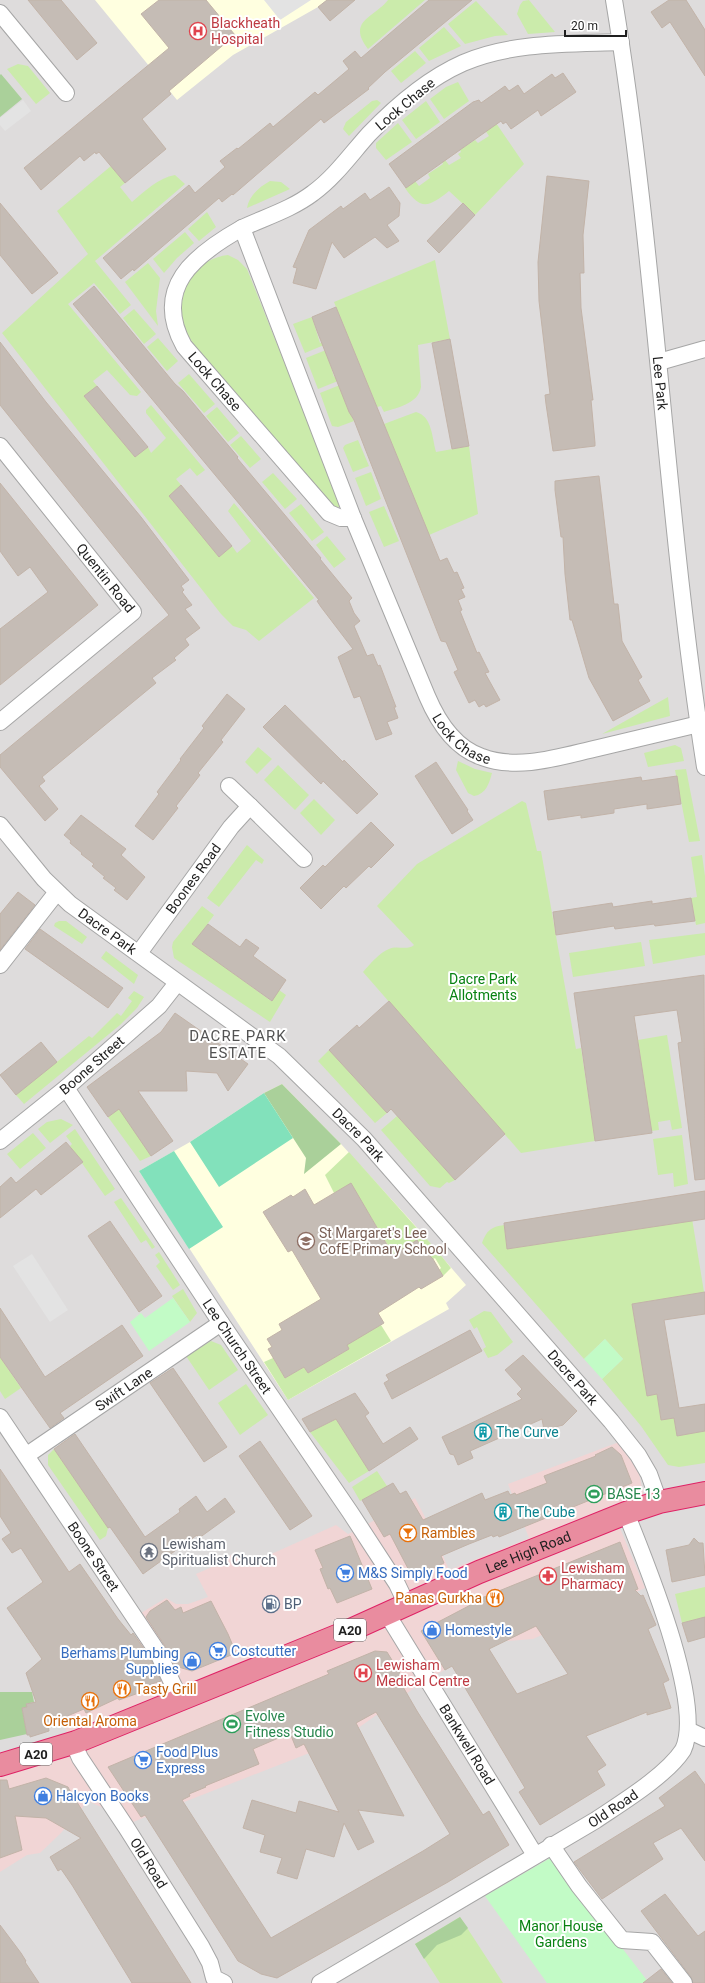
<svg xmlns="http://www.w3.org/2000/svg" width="705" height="1983" font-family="Roboto,sans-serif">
<rect width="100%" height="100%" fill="#f0ede6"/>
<!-- residential -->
<path fill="#dedcdc" d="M0,0H705V1983H0Z"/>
<!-- commercial -->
<path fill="#f1d5d5" d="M619,1442L639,1473L645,1503L614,1514L645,1588L533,1639L508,1641L503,1636L417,1686L340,1741L133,1822L88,1801L61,1833L40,1853L27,1855L0,1872V1772L72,1747L48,1679L111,1644L141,1638V1613L166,1598L176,1604H188L208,1597L196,1574L219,1564L235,1552L239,1559L251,1563L336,1525L348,1534L355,1531L415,1498L434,1534L449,1570L529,1538L508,1484Z"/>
<!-- education -->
<path fill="#ffffe0" d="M95,0H327L318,7L233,55L177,100Z
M282,1084L341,1144L412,1222L466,1285L446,1303L449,1309L288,1400L139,1171L190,1142L264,1093Z"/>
<!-- grass -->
<path fill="#cbebab" d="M388,0H425L368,49C346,21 375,17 388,0Z
M529,0L555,32L528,34L517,14L520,5L523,1Z
M476,1L508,35L495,36L465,44L448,24Z
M444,27L461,46L429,61L419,48Z
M415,51L426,63L401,83L391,71Z
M18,64L28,66L50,93L36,104L7,69Z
M458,82L469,101L444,119L430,99L446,87Z
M377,100L381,103L349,136L343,129L346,122L372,101Z
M426,101L440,122L416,139L402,120Z
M398,123L412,142L386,160L376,148V143Z
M496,123L524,164L475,215L449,191C429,207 421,211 405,188L415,181L419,186L430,178L428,174L443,164L442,162L445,160L449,165L461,158L458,154L461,152L460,150L475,140L478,143L489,136L485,130Z
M111,166L125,183L120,187L132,202C145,191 158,178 175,175L185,184L95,261L131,305L120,314L94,283L68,304L141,392L137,396L130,395L107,370L93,381L97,386L84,396L135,457L148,447L151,453L166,438L146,413V410L151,405L205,470L197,476L190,468L176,479L181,485L169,496L219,557L232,546L237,553L251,541L228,511L234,503L314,598L259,641L246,630L233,626L221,614L2,333L88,254L57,211Z
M270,181L281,182L290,189L247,208C249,196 259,187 270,181Z
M207,212L216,227L199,241L188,229Z
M185,232L194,243L177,258L164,273L153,259Z
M228,255L238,260L247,269L340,502V506L337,508L328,504L196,348C192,341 186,334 184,326C175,293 193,259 228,255Z
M435,260L450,339L418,345L421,387C418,404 398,407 384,412L381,406L377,407L334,302Z
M148,263L160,278L156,311L158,326L125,282Z
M134,309L156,334L144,344L123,318Z
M312,317L320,343L322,342L324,345L305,353L293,324Z
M158,338L178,361L167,371L147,347Z
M326,350L334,377L336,376L338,381L318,389L306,358Z
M189,374L215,404L204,413L178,383Z
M340,385L345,399L344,400L354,421L338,427L332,426L320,393Z
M217,407L239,433L228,442L206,416Z
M416,412C432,416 432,437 436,452L469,446L478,514L429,535L384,424Z
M241,436L261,459L250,468L230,445Z
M358,440L369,466L353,472L343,448L345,445Z
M371,472L381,499L366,506L355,478Z
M273,473L297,499L285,509L262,482Z
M301,504L324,532L312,541L289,513Z
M384,506L399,541L384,547L369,512Z
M327,536L346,559L334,568L316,545Z
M668,697L670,716L602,734Z
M675,745L681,748L684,761L648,767L644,753Z
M258,747L272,759L257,774L245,762Z
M458,761L475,769L492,773C489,784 486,794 474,796L468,793L456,770Z
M278,765L309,795L295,810L264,780Z
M686,769L700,841L689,842L675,770Z
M314,799L335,820L321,835L300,813Z
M522,801L526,803L537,851H541L576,1049L581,1048L595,1141L521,1153L363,972C371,963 379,953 389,949C397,945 407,951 414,945L377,906L417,864Z
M247,845L264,860L262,864L256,860L219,907L207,898Z
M702,855L705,876V923L696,925L691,898L697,897L691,857Z
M202,906L214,915L193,944L271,1001L279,990L286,995L270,1022L174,958L172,947L173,942Z
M59,921H66L87,937L82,944L54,926L55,923Z
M705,933V955L653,964L649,940Z
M641,942L645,966L573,977L569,953Z
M106,951L138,975L134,984L101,958Z
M134,991L144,997L137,1008L120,1025L24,1104L16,1095L89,1036L92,1038L117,1013L121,1016L132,1001L128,998Z
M667,1035L682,1128L672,1130L670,1120L658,1122L659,1130L651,1131L638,1040Z
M329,1050L387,1113L375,1123L318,1061Z
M118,1109L122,1112L151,1156L140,1161L108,1117Z
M397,1116L455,1180L449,1183L447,1182L440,1188L430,1186L381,1130Z
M61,1119L73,1125L50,1143L38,1129L47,1122Z
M75,1129L115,1189L105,1196L70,1146L72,1144L66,1136Z
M33,1133L46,1148L20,1169L7,1154Z
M682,1135L688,1184L674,1187L673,1173L658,1175L653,1139Z
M349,1152L432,1245L430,1250L435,1255L439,1253L451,1268L443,1276L439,1270L441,1268L435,1258L432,1260L428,1254H425L417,1241L382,1261L387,1244L351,1184L334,1193L325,1175Z
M688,1194L704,1292L632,1304L647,1396L657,1394L661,1420L674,1418L677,1436L705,1431V1463L679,1467L668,1465L641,1426L602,1379L623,1359L605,1339L584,1359L482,1243C487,1230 491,1227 504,1225L507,1249L684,1222Z
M121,1198L155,1247L152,1249L146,1240L141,1243L114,1202Z
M159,1252L180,1285L173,1290L156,1266L160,1262L155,1255Z
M183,1289L197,1313L190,1322L172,1296Z
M484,1311L491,1312L513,1342L497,1355L488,1358L483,1349L486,1347L477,1327L474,1329L469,1320Z
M381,1325L391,1341L288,1400L264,1362L273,1358L285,1378L304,1367L308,1373L349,1349L344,1341Z
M211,1341L221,1345L238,1370L209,1390L186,1356Z
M0,1357L21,1388L5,1399L0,1391Z
M246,1384L268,1415L240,1435L218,1403Z
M336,1419L369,1471L349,1483L310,1432Z
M54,1449L108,1528L106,1536L100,1540L48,1465V1455Z
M377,1471L387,1486L360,1501L352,1487Z
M705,1587V1617L682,1623L675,1594Z
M460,1917L503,1983H440L415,1944Z"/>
<!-- forest -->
<path fill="#aad09a" d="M1,74L22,99L0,117V75Z
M282,1084L341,1144L304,1174L306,1158L264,1093Z
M0,1692H32L34,1702L26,1704L27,1707L22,1708L27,1734L0,1740Z
M460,1917L468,1928L461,1935L437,1945L424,1959L415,1944Z"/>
<!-- park -->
<path fill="#c2fbc6" d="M173,1298L190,1322L149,1351L130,1322L141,1313L145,1318Z
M605,1339L623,1359L602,1379L584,1359Z
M552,1857L649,1983H547L485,1896Z"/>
<!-- pitch -->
<path fill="#82e1bb" d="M264,1093L293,1138L219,1187L190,1142Z
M174,1151L223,1227L189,1249L139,1171Z"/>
<!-- parking -->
<path fill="#e3e3e3" d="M264,0H311L280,20Z
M23,100L31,111L5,131L0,125V118Z
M32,1254L68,1310L50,1322L13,1266Z"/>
<!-- building -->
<path fill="#c5bcb5" stroke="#c2b3a8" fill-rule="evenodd" d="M28,0H61L97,43L77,60Z
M159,0H206L235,35L169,91L171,94L142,119L166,149L125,183L99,152L96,154L95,152L84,161L80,156L41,190L24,168L169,48L141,14Z
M327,0H355L330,21L318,7Z
M429,0H472L385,72L368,88L369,89L324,123L321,119L233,195L232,194L222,202L219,198L134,271L133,269L121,279L103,258L189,185L195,193L225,167L220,161L237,148L238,149L270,123L273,127L315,92L318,95L349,69L343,61L355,51L361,58Z
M669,0H686L705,30V76L670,22L662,28L651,12Z
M563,73L576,92L541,116L538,110L511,129L506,122L503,124L501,121L406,188L389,164L473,102L479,100L481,103L505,86L509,91L518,85L524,94L552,74L555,78Z
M547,176L589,181L583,235L584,273H580L581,308L593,400H591L595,443V446L553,451L546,404L545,395L550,394L539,301L538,262Z
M389,187L400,203L399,216L387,225L399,241L387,248L375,237L344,258L332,242L316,289L293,283L297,268L293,267L309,230L341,206L343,209L365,193L370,200Z
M0,203L58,273L32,294L0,255Z
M463,203L475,215L439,253L427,241Z
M94,286L175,384L183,391L238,457L237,458L321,558L320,559L352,598L349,601L354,613L360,621L354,626L367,656L373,654L378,666L380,665L396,707H394L398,718L387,722L392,734L376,740L360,696L354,698L338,657L353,649L321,607L317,601L319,600L73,304Z
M336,307L440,561L447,558L454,573L457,572L464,588L461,589L465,597L458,600L462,610L460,611L477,653L479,652L489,672L485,673L500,700L486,707L484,704L479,707L475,700L469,703L454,672L458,670L446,642L441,641L366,451L354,420L349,412L317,331L312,317Z
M450,339L469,446L452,449L432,343Z
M0,342L46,402L141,517L189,580L181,586L184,590L182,592L192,605L185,609L200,628L185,639L189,645L174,658L176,660L152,678L156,683L42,777L45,781L39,786L58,809L45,821L0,767V755L169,615L0,405Z
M97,386L148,447L135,457L84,396Z
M599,476L614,604H618L622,641L642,677L638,680L650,701L613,721L589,678L572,620H570L565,574L563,537H561L555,490V481Z
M0,483L98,605L0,685V629L48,592L30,567L18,576L0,551Z
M181,485L232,546L219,557L169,496Z
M227,694L245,709L221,740L223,742L198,773L200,775L176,806L178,808L153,840L135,826L159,794L157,792L181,760L180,759L204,728L202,726Z
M285,705L343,762L344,760L378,794L357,814L323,781L321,784L263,727Z
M436,762L468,810L467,811L473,820L452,834L415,776Z
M677,776L681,804L647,809V804L614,809V813L581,818V815L548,820L544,791L641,777L642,781Z
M81,815L126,849L121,855L145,877L127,900L114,890L116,888L103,878L105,877L92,866L94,864L81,854L82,853L70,843L71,841L64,835Z
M371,822L394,845L371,868L369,866L346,888L344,886L321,909L300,888L323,865L325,867Z
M18,892L35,905L0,950V914Z
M691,898L695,921L655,926L654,924L615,929L614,926L556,935L553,912L612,903L613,907L652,901V904Z
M208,924L240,947L246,939L259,948L253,956L286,980L272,1001L192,944Z
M40,929L123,988L108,1008L25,949Z
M704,975L705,1179L695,1180L678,1043L682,1042L677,1010L634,1016L652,1133L595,1141L574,993Z
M389,1001L505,1134L455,1180L391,1109L387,1113L329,1050L357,1025L359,1028Z
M175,1013L248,1064L228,1091L217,1073L186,1071L187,1091H138L173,1141L151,1156L119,1109L108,1117L87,1087L161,1032Z
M41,1042L57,1062L16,1095L0,1075Z
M66,1142L83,1162L41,1195L36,1189L0,1218V1187L11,1177L16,1183Z
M351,1183L393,1255L417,1240L425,1254H428L433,1259L443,1276L421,1289L419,1287L378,1313L384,1323L347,1345L349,1349L308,1373L304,1367L285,1378L268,1349L272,1347L267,1339L282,1330L279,1324L321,1299L292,1250L288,1252L263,1212L291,1195L293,1197L305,1189L314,1205Z
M705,1191V1219L507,1249L504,1223Z
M110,1221L162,1296L139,1312L88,1236Z
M705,1292V1314L664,1320L679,1408L705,1404V1431L677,1436L674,1418L661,1420L657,1394L647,1396L632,1304Z
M0,1308L45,1377L122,1325L143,1356L60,1413L64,1418L50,1428L0,1357Z
M470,1330L482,1351L392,1399L384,1383L389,1380L386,1375Z
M523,1355L577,1411L563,1425L544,1430L542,1419L470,1451L473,1458L458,1465L454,1455L450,1454L442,1437L522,1399L517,1394L522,1389L505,1370Z
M173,1368L227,1447L204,1462L150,1383Z
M355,1393L369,1413L365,1416L383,1444L410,1427L418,1439L369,1471L336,1419L310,1432L302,1419Z
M75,1434L145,1537L180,1512L179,1509L196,1496L207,1512L225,1498L235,1512L199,1538L197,1535L143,1574L110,1527L108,1528L54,1449Z
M260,1441L312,1516L290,1530L239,1456Z
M612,1447L621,1455L632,1483L499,1537L498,1535L493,1537L492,1535L469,1544L441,1556L444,1563L413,1578L390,1534L384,1537L362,1500L393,1483L400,1494L406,1491L423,1520L482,1493L485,1500L508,1491L510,1495L515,1493L516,1495L547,1483L544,1476L596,1456L595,1455Z
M0,1469L69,1572L80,1564L118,1619L131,1635L133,1633L149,1656L161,1681L145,1686L147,1690L119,1700L118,1698L86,1713L84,1709L48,1724L49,1731L30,1737V1735H27L22,1708L27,1707L26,1704L36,1702L26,1673L42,1659L7,1608L43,1582L21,1548L12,1553L2,1539L11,1533L0,1516Z
M350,1536L372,1589L337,1603L330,1588L328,1589L320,1569L323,1568L315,1550Z
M694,1538L699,1543H703L705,1575L672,1582L666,1550L689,1545Z
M620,1542L638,1589L635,1590L641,1596L643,1595L656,1625L648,1629L669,1680L663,1683L671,1708L647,1715V1712L586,1736L606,1765L597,1771L605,1785L540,1825L519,1792L525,1788L452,1666L445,1670L421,1631L480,1600L479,1599ZM536,1626L568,1674L517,1694L489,1649Z
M167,1600L175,1610L181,1607L183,1613L211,1601L228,1634L236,1653L192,1671L175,1666L165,1646L146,1617L150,1611Z
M705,1617V1637L688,1642L682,1623Z
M375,1651L387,1652L403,1678L399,1680L417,1711L483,1815L489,1811L509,1845L448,1882L277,1978L261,1974L238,1961L145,1815L141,1817L108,1767L329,1674L327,1671ZM376,1712L450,1834L423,1851L271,1938L182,1800L190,1796L189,1794L206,1787L205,1786L259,1764L253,1749L290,1733L296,1748L304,1744L339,1812L299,1801L296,1813L252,1800L243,1828L265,1835L260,1852L282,1858L277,1873L297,1879L306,1849L334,1857L344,1823L358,1850L374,1842L358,1810L404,1816L356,1723Z
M695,1771L705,1785V1861L681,1828L653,1843L663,1859L602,1899L574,1862L665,1806L659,1798Z
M46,1778L68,1787L70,1791L78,1795L75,1799L191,1983H132L72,1885L61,1869L58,1871L50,1857L81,1838L46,1818L15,1816L22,1850L0,1858V1780H7L9,1789Z
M665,1894L698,1936L705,1931V1983H693L691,1977L641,1911Z
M0,1925L21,1953L26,1961L25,1962L39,1983H0Z
M661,1969L672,1983H643Z"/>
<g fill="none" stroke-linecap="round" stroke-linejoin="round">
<!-- street casing -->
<g stroke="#a6a6a6" stroke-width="18">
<g id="street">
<path id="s1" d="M614,0C656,254 665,512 705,767"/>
<path d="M0,13L66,93"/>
<path id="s2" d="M621,42C569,44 511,42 463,63C427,79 396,106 369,134C351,154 335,177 313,193C292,209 266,217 242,228L353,518L427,696C438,722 455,748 482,757C519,771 562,756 598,748C632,740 665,732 699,724"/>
<path id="s3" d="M242,228C194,255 152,288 184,346L329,513L341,518H353"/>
<path d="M659,362L705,349"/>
<path id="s4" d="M0,446L133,612L0,722"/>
<path d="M229,786L250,806"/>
<path id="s5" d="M0,825L44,879L70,904L279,1056L364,1139L611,1421L638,1455L649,1474L659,1502"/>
<path id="s6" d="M139,953L231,827L250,806L304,859"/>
<path d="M0,965L57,892"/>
<path id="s7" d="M66,1088L221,1323L350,1512L397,1584L407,1605"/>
<path id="s8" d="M0,1141L66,1088L159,1006L177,983"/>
<path id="s9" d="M0,1417L157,1651L180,1699"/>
<path id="s10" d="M27,1455L221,1323"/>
<path id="s11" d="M387,1614L535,1855"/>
<path d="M690,1731L705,1738"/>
<path id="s12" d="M73,1742L80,1758L126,1827L201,1946L210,1963L214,1978L224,1983"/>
<path d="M551,1845L579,1886L622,1940L652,1942L684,1983"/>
<path id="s13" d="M320,1983L596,1820C621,1803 666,1776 683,1750C705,1704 645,1561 626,1513"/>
</g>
</g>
<!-- highway casing -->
<g stroke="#df2265" stroke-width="24">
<g id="highway">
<path id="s14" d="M0,1765L76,1742L344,1633L479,1572L626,1513L659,1502L705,1493"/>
</g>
</g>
<!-- street -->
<use href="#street" stroke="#fff" stroke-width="16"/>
<!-- highway -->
<use href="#highway" stroke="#e98c9f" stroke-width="22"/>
</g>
<!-- icons -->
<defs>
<g id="hospital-ring" transform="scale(0.9)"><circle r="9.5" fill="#fff" stroke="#e0444e" stroke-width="1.5"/><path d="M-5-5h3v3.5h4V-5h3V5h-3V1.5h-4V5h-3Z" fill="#e0444e"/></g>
<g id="school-ring" transform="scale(0.9)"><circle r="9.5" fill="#fff" stroke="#8d6e63" stroke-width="1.5"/><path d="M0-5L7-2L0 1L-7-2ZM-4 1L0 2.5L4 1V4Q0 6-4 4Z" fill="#8d6e63"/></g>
<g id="building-ring" transform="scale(0.9)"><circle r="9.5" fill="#fff" stroke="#0f9aa8" stroke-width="1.5"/><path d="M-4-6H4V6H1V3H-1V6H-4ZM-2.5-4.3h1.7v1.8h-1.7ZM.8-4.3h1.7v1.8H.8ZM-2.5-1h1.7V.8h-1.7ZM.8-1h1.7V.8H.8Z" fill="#0f9aa8"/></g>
<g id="stadium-ring" transform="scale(0.9)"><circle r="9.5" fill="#fff" stroke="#2e9e5b" stroke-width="1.5"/><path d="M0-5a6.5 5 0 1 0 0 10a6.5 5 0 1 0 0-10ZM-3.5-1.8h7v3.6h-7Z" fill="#2e9e5b"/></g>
<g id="bar-ring" transform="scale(0.9)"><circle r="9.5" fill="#fff" stroke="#e8710a" stroke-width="1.5"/><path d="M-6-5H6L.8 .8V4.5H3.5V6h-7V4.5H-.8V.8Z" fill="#e8710a"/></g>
<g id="temple-ring" transform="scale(0.9)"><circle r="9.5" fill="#fff" stroke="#6b7280" stroke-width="1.5"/><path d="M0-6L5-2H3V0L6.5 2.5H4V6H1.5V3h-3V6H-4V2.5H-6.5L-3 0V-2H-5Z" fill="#6b7280"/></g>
<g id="supermarket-ring" transform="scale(0.9)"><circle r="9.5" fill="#fff" stroke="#3f7fe0" stroke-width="1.5"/><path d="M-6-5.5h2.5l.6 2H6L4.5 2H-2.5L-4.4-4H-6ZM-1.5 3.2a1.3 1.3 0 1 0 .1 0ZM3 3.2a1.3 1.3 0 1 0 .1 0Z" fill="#3f7fe0"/></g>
<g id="pharmacy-ring" transform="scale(0.9)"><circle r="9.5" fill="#fff" stroke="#e0444e" stroke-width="1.5"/><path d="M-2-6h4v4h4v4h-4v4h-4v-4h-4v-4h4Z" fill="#e0444e"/></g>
<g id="restaurant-ring" transform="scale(0.9)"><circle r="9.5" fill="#fff" stroke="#e8710a" stroke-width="1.5"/><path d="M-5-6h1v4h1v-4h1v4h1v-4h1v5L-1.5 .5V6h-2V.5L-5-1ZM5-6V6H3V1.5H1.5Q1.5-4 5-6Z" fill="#e8710a"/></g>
<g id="fuel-ring" transform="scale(0.9)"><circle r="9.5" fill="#fff" stroke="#5c6f8a" stroke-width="1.5"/><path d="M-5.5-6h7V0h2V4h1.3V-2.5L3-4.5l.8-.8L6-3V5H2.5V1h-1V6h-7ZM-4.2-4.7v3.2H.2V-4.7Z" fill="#5c6f8a"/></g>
<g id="shop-ring" transform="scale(0.9)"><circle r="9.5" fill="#fff" stroke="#3f7fe0" stroke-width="1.5"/><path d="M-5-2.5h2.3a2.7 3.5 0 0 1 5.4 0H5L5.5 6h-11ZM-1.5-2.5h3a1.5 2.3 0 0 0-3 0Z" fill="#3f7fe0"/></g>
</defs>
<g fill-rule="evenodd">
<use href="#hospital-ring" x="198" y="31"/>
<use href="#school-ring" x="306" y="1241"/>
<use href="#building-ring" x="483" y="1432"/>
<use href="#stadium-ring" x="594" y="1494"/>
<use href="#building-ring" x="503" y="1512"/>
<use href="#bar-ring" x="408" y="1533"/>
<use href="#temple-ring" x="149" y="1552"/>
<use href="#supermarket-ring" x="345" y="1573"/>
<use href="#pharmacy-ring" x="548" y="1576"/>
<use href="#restaurant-ring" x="495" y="1598"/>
<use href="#fuel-ring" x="271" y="1604"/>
<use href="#shop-ring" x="432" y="1630"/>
<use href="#supermarket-ring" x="218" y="1651"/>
<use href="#shop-ring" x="192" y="1661"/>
<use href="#hospital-ring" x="363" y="1673"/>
<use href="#restaurant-ring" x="122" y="1689"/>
<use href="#restaurant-ring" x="90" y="1701"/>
<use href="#stadium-ring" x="232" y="1724"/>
<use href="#supermarket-ring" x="143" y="1760"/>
<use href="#shop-ring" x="43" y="1796"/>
</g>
<g text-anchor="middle" stroke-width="4" stroke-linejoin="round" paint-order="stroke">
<!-- shield labels -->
<g fill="#fff" stroke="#626262" stroke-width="1">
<rect x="334" y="1619" width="32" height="22" rx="3"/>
<rect x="20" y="1743" width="32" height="22" rx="3"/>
</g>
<g font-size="13" font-weight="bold" fill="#1f1f1f">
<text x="350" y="1635">A20</text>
<text x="36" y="1759">A20</text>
</g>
<!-- health labels -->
<g font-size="14" fill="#be3a42" stroke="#fff" text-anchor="start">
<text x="211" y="28">Blackheath<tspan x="211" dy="16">Hospital</tspan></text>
<text x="561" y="1573">Lewisham<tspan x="561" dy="16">Pharmacy</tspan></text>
<text x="376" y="1670">Lewisham<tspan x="376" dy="16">Medical Centre</tspan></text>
</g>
<!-- street labels -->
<g font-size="14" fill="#1f1f1f" stroke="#fff">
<text transform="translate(405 104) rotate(-40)" y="5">Lock Chase</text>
<text dy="5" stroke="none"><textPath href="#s3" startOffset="198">Lock Chase</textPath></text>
<text dy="5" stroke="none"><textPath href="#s1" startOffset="386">Lee Park</textPath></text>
<text dy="5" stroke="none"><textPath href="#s4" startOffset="169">Quentin Road</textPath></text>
<text dy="5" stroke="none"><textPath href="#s2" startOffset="1000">Lock Chase</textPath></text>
<text dy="5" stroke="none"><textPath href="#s6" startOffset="92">Boones Road</textPath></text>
<text dy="5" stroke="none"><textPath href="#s5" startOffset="152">Dacre Park</textPath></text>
<text dy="5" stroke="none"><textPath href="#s8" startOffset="119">Boone Street</textPath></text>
<text dy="5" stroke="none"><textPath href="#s5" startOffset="476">Dacre Park</textPath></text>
<text dy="5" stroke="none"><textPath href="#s7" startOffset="310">Lee Church Street</textPath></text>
<text dy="5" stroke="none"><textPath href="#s5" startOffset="800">Dacre Park</textPath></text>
<text dy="5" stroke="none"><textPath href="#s10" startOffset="117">Swift Lane</textPath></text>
<text dy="5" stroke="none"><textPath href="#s14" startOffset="570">Lee High Road</textPath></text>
<text dy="5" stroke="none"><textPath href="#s9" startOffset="168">Boone Street</textPath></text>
<text dy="5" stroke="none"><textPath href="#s11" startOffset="153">Bankwell Road</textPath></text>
<text dy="5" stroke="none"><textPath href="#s13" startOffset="341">Old Road</textPath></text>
<text dy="5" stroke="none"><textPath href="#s12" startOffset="143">Old Road</textPath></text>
</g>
<!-- park labels -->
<g font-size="14" fill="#098212" stroke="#fff">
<text x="483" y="984">Dacre Park<tspan x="483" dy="16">Allotments</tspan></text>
<text x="561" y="1931">Manor House<tspan x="561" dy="16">Gardens</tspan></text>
</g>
<!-- education labels -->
<g font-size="14" fill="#785e54" stroke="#fff" text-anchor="start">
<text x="319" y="1238">St Margaret's Lee<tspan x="319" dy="16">CofE Primary School</tspan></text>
</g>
<!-- culture labels -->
<g font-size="14" fill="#0d838f" stroke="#fff" text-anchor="start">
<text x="496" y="1437">The Curve</text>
<text x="516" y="1517">The Cube</text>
</g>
<!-- leisure labels -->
<g font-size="14" fill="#27864d" stroke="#fff" text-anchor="start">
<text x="607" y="1499">BASE 13</text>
<text x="245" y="1721">Evolve<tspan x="245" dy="16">Fitness Studio</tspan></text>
</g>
<!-- food labels -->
<g font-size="14" fill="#c56008" stroke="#fff" text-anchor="start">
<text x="421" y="1538">Rambles</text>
<text x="482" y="1603" text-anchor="end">Panas Gurkha</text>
<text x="135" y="1694">Tasty Grill</text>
<text x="90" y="1726" text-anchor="middle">Oriental Aroma</text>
</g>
<!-- worship labels -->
<g font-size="14" fill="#5b616d" stroke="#fff" text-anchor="start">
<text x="162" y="1549">Lewisham<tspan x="162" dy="16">Spiritualist Church</tspan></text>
</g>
<!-- shop labels -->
<g font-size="14" fill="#366cbe" stroke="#fff" text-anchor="start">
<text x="358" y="1578">M&amp;S Simply Food</text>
<text x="445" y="1635">Homestyle</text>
<text x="231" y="1656">Costcutter</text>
<text x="179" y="1658" text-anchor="end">Berhams Plumbing<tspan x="179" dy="16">Supplies</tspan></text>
<text x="156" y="1757">Food Plus<tspan x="156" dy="16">Express</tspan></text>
<text x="56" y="1801">Halcyon Books</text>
</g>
<!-- service labels -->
<g font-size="14" fill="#4e5e75" stroke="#fff" text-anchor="start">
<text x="284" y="1609">BP</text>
</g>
<!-- neighbourhood labels -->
<g font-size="15" letter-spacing="1" fill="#525252" stroke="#fff">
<text x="238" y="1041">DACRE PARK<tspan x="238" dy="17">ESTATE</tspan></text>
</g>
</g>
<!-- scale -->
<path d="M565 30v6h61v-6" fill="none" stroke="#1f1f1f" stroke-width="2"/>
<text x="571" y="30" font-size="12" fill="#1f1f1f" stroke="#ffffff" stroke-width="3" paint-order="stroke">20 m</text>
</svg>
